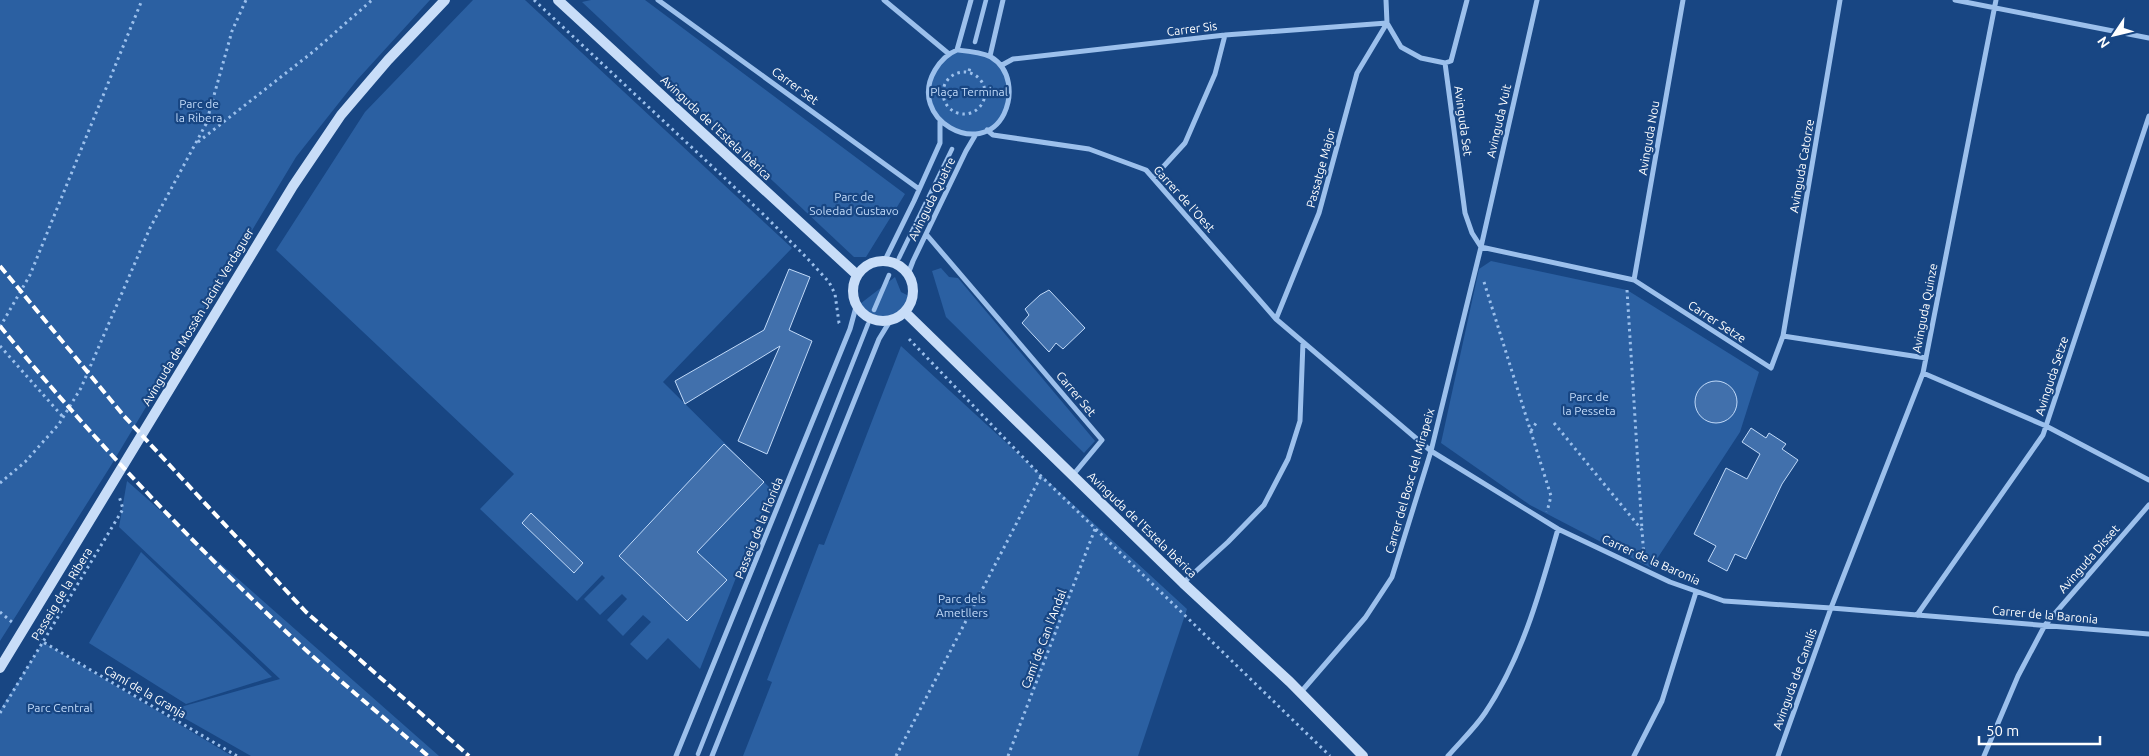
<svg xmlns="http://www.w3.org/2000/svg" width="2149" height="756" font-family="Ubuntu,sans-serif">
<rect width="100%" height="100%" fill="#184683"/>
<!-- green -->
<path fill="#2b60a2" d="M0,0H430L357,80L296,157L110,467L0,641Z
M473,0H525L792,248L663,382L771,489L700,669L668,638L647,660L630,644L651,622L643,615L623,636L607,620L627,599L622,594L600,615L584,599L605,578L602,575L577,601L480,509L514,474L276,250L365,112Z
M591,0H645L905,194L866,257H854L582,2Z
M957,50C967,52 982,52 991,57C1033,80 1001,159 945,125C937,120 931,109 931,100C931,68 933,69 957,50Z
M1491,261L1627,290L1759,372L1740,432L1651,568L1530,505L1441,443L1479,269Z
M941,268L949,277L958,278L1095,441L1084,453L946,317L932,271Z
M895,277L901,292L913,298C897,328 881,328 856,307Z
M901,346L1187,609L1138,756H743L772,682L767,680L819,544L824,545Z
M127,481L439,756H251L170,710L280,679L119,527Z
M141,552L272,677L186,704L89,643Z
M43,642L232,756H0V710Z"/>
<!-- building -->
<path fill="#4170ac" stroke="#c1daf9" d="M789,269L810,277L789,330L812,341L767,454L738,441L780,346L685,404L675,381L764,330Z
M1049,290L1085,328L1063,349L1056,343L1049,352L1022,323L1029,315L1025,309L1040,295Z
M1695 402a21 21 0 1 1 42 0a21 21 0 1 1-42 0Z
M1751,428L1766,438L1769,433L1786,444L1782,449L1798,460L1782,484L1746,559L1735,554L1727,571L1708,561L1716,546L1694,534L1726,468L1747,479L1760,454L1742,442Z
M724,444L764,482L697,552L727,580L687,621L619,556Z
M531,513L583,563L574,573L522,523Z"/>
<g fill="none" stroke-linecap="round" stroke-linejoin="round">
<!-- path -->
<path stroke="#9cc0ec" stroke-width="3" stroke-dasharray="2.5 4" stroke-linecap="butt" d="M534,0L762,213L806,257L829,282L835,294L839,323L841,325
M969,71L971,65
M943 93a21 21 0 1 1 42 0a21 21 0 1 1-42 0Z
M198,142L314,51L372,0
M1484,282L1551,496L1547,512
M1627,290L1642,530
M0,327L30,275L142,0
M909,339L1041,476L1330,756
M0,346L63,417
M1554,423L1642,530L1644,558
M1531,431L1538,420
M0,483L25,462L59,424L81,388L150,228L206,124L232,31L246,0
M0,612L13,623
M33,636L237,756
M0,713L123,509L119,496
M896,756L1041,476
M1008,756L1095,529"/>
<!-- pedestrian -->
<path stroke="#9cc0ec" stroke-width="4.5" d="M975,42L986,0
M899,258L952,149
M874,310L889,275
M698,754L868,324"/>
<!-- minor -->
<path stroke="#9cc0ec" stroke-width="5" d="M658,0L919,189
M884,0L949,54
M1386,0L1387,23L1401,47L1421,58L1445,63
M1955,0L2149,38
M957,50C968,51 981,52 991,57C1011,69 1013,95 1004,114C981,160 906,119 935,70C941,60 947,54 957,50Z
M957,50L971,0
M990,56L1003,0
M1445,63L1465,213L1472,233L1481,247
M1445,63L1451,61L1467,0
M1002,65L1013,59L1225,35L1387,23
M987,130L993,135L1089,149L1146,170L1276,319L1431,451L1558,529L1670,582L1724,601L1831,608L2149,634
M1153,178L1185,143L1215,74L1225,35
M926,234L1102,440L1073,475
M1481,247L1634,280L1771,368L1783,336L1926,358
M885,260L914,201L940,143V122
M908,274L913,261L966,151L976,134
M1634,280L1683,0
M1276,319L1319,213L1357,73L1387,23
M1783,336L1840,0
M1923,373L2046,426L2149,480
M1183,583L1228,542L1264,505L1288,459L1300,421L1303,342
M1917,615L2043,435L2149,116
M1301,692L1365,618L1392,577L1431,451L1481,247L1537,0
M676,756L850,329L856,307
M712,756L879,339L890,321
M1448,756C1460,742 1475,728 1485,713C1522,658 1540,592 1558,529
M1634,756L1662,701L1696,592
M1778,756L1831,608L1923,373L1996,0
M1984,756L2018,676L2045,625L2149,505"/>
<!-- secondary -->
<path stroke="#c8ddf8" stroke-width="10" d="M558,0L856,274
M853 291a30 30 0 1 1 60 0a30 30 0 1 1-60 0Z
M905,312L1183,583L1290,682L1363,756
M0,668L293,186L341,115L388,60L445,0"/>
<!-- rail -->
<path stroke="#fff" stroke-width="4" stroke-dasharray="9 4" stroke-linecap="butt" d="M0,266L124,416L306,612L469,756
M0,326C86,432 181,531 280,626C327,671 379,713 428,756"/>
</g>
<g text-anchor="middle" stroke-width="4.5" stroke-linejoin="round" paint-order="stroke">
<!-- street labels -->
<g font-size="12" fill="#fff" stroke="#184683">
<text transform="translate(1192 29) rotate(-7)" y="4">Carrer Sis</text>
<text transform="translate(795 86) rotate(36)" y="4">Carrer Set</text>
<text transform="translate(1463 121) rotate(82)" y="4">Avinguda Set</text>
<text transform="translate(1499 121) rotate(-77)" y="4">Avinguda Vuit</text>
<text transform="translate(716 128) rotate(43)" y="4">Avinguda de l'Estela Ibèrica</text>
<text transform="translate(1649 138) rotate(-80)" y="4">Avinguda Nou</text>
<text transform="translate(1802 166) rotate(-80)" y="4">Avinguda Catorze</text>
<text transform="translate(1321 168) rotate(-75)" y="4">Passatge Major</text>
<text transform="translate(932 199) rotate(-64)" y="4">Avinguda Quatre</text>
<text transform="translate(1184 199) rotate(48)" y="4">Carrer de l'Oest</text>
<text transform="translate(1925 308) rotate(-79)" y="4">Avinguda Quinze</text>
<text transform="translate(198 317) rotate(-59)" y="4">Avinguda de Mossèn Jacint Verdaguer</text>
<text transform="translate(1717 322) rotate(33)" y="4">Carrer Setze</text>
<text transform="translate(2052 376) rotate(-72)" y="4">Avinguda Setze</text>
<text transform="translate(1076 394) rotate(50)" y="4">Carrer Set</text>
<text transform="translate(1410 481) rotate(-74)" y="4">Carrer del Bosc del Mirapeix</text>
<text transform="translate(1142 525) rotate(44)" y="4">Avinguda de l'Estela Ibèrica</text>
<text transform="translate(759 528) rotate(-68)" y="4">Passeig de la Florida</text>
<text transform="translate(2089 559) rotate(-49)" y="4">Avinguda Disset</text>
<text transform="translate(1651 560) rotate(24)" y="4">Carrer de la Baronia</text>
<text transform="translate(62 594) rotate(-59)" y="4">Passeig de la Ribera</text>
<text transform="translate(2045 615) rotate(5)" y="4">Carrer de la Baronia</text>
<text transform="translate(1044 639) rotate(-69)" y="4">Camí de Can l'Andal</text>
<text transform="translate(1795 679) rotate(-70)" y="4">Avinguda de Canalís</text>
<text transform="translate(145 692) rotate(30)" y="4">Camí de la Granja</text>
</g>
<!-- park labels -->
<g font-size="12" fill="#c1daf9" stroke="#184683">
<text x="969" y="96">Plaça Terminal</text>
<text x="199" y="108">Parc de<tspan x="199" dy="14">la Ribera</tspan></text>
<text x="854" y="201">Parc de<tspan x="854" dy="14">Soledad Gustavo</tspan></text>
<text x="1589" y="401">Parc de<tspan x="1589" dy="14">la Pesseta</tspan></text>
<text x="962" y="603">Parc dels<tspan x="962" dy="14">Ametllers</tspan></text>
<text x="60" y="712">Parc Central</text>
</g>
</g>
<!-- north arrow -->
<g transform="translate(2114 35) rotate(235)" stroke="#184683" stroke-width="4" paint-order="stroke">
<path d="M0-4L9 19L0 12L-9 19Z" fill="#ffffff"/>
<text y="-8" font-size="14" font-weight="bold" text-anchor="middle" fill="#ffffff">N</text>
</g>
<!-- scale -->
<path d="M1979 736v8h121v-8" fill="none" stroke="#ffffff" stroke-width="2.5"/>
<text x="1986" y="736" font-size="15" fill="#ffffff" stroke="#184683" stroke-width="4" paint-order="stroke">50 m</text>
</svg>
